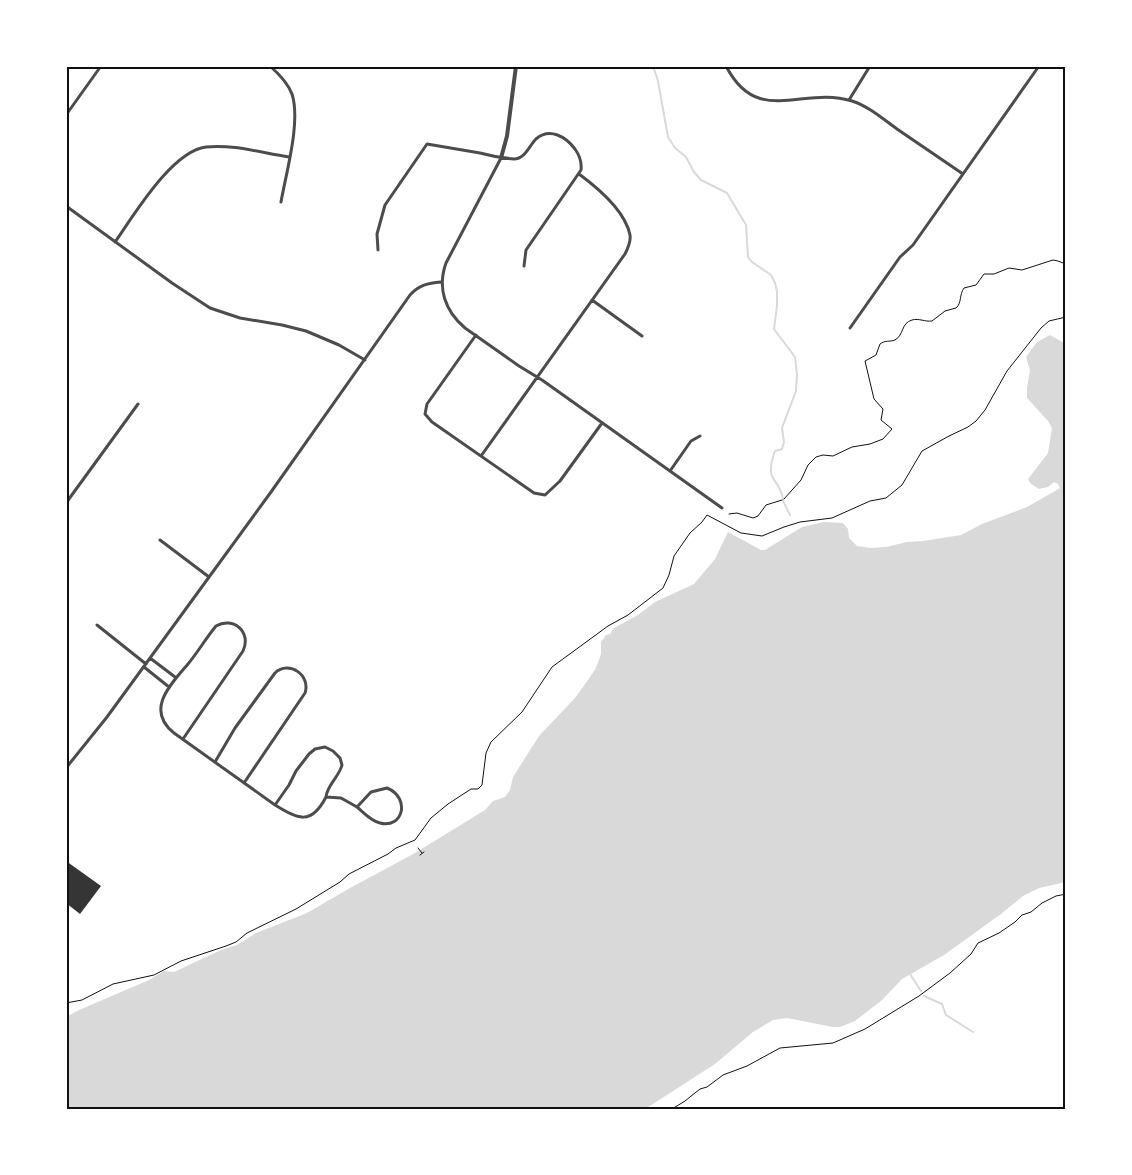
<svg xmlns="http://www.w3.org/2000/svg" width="1132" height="1175" font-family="'Titillium Web',sans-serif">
<rect width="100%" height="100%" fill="#fff"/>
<!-- water -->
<path fill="#d9d9d9" d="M1050,335L1066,344V882L1039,888L1023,896L1001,914L944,955L902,979L882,1000L855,1021L840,1027H833L787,1018L773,1020L753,1032L715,1064L653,1104L644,1109H123L115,1107L112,1109H66V1017L79,1010L149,980L164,971L174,972L221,950L237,945L256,933L307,913L350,888L415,853L485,810L493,801L505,797L510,790L513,777L539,736L575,698L588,680L596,668L601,654V642L606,635L610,634L614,628L638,615L655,602L694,584L715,559L728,532L761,550H765L802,527L824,522L843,523L848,529L849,538L857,546L871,548L886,547L907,542L923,541L961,535L982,524L1027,507L1060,488L1058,484L1054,482L1048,487L1039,489L1030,483L1028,479L1048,453L1052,428L1048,421L1027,398V388L1030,370L1026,357L1037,342Z"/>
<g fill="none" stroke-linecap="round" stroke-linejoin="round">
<!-- stream -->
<path stroke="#d9d9d9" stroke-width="2" d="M653,66L658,81L668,137L675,148L686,157L694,172L701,180L727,193L746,225L748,257L752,262L771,275L775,283L777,291V306L774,329L795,357L797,375L796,391L782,428L784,442L782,449L775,451C772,459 769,468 772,476C776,484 782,489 783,499
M783,501L790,515
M910,974L921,991
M924,996L942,1004L946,1015L973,1032"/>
</g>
<!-- building -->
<path fill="#353535" d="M66,861L101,886L80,914L66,903Z"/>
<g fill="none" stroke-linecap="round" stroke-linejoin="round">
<!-- path -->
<path stroke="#111" stroke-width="1" d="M784,499L801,480L808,465L816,457L823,455L833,456L852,447L870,444L883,439L892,429L881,420L883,409L874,399L865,361L876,355L880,344C885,340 890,342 895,340C904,335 901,323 912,320C919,318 925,322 932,321L945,311L956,308C962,303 959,295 964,288L976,285L984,274H994L1009,268L1022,270L1053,260L1058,261L1066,264
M729,514L737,513L753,518L758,516L766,505L782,500
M418,848L422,853
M420,855L424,852
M66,1003L82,1000L113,984L154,975L181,961L226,946L236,942L247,933L296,909L340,882L349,874L388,854L396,848L415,840L431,818L448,804L471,789H478L482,785L486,753L491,742L522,712L552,667L608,626L628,615L663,588L669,575L674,556L690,533L702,522L707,515L741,533L762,536L784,527L800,522L832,518L870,501L886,498L902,485L922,451L949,436L968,427L976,421L985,410L1007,371L1041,328L1049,321L1066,317
M672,1109L685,1101L700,1089L707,1087L723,1075L747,1066L780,1048L833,1043L865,1029L919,996L950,973L971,954L978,943L999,933L1015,922L1022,915L1031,912L1042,903L1056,896L1066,894"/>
<!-- minor -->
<path stroke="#4c4c4c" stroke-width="3" d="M270,66C279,74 288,83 292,94C301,122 286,173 281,202
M726,66C758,128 803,85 852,101C868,106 883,119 897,129C919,144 941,159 963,174
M849,100L870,66
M66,115L101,66
M501,158L446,263C437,288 445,311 465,328L519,366L542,380L722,508
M66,206L172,283L210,308L240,318L282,325L306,331L339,345L365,360
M115,242C134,215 172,151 206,147C233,144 262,153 289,157
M378,250L377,234L385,205L427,144C444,147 462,150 480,153C491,156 502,158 514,159C525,159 529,146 536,139C550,127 566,137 575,149C580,156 582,162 581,170L526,250L524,266
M592,300L642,336
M850,328L900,257L913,245L1039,66
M476,335L427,404L425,414L432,422L534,493L545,495L560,481L602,423
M481,456L625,254C628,248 631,241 630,235C625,210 598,188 579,174
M670,471L691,441L700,436
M66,503L138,404
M160,540L209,577
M97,625L146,664
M150,658L175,677
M144,667L169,687
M183,739L243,651C252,632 233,616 216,626C206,638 198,652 188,664C170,685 145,710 174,733L275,805C298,819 311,826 326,797L341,798L357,807
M215,762L235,728L275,673C289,660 311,675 305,693L244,783
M66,768L107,717L271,492L410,295C419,285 428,283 441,282
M387,788C411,798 403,829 380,823C371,821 364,813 357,807L371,792Z
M275,805L289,785L296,771L309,754L315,749L325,747L333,751L340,758L342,765C339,777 327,785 326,797"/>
<!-- tertiary -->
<path stroke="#4c4c4c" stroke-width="4" d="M501,158L507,136L516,66"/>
</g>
<!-- border -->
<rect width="1132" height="1175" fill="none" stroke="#ffffff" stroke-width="135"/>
<rect x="68" y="68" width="996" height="1040" fill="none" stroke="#111" stroke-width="2"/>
</svg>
